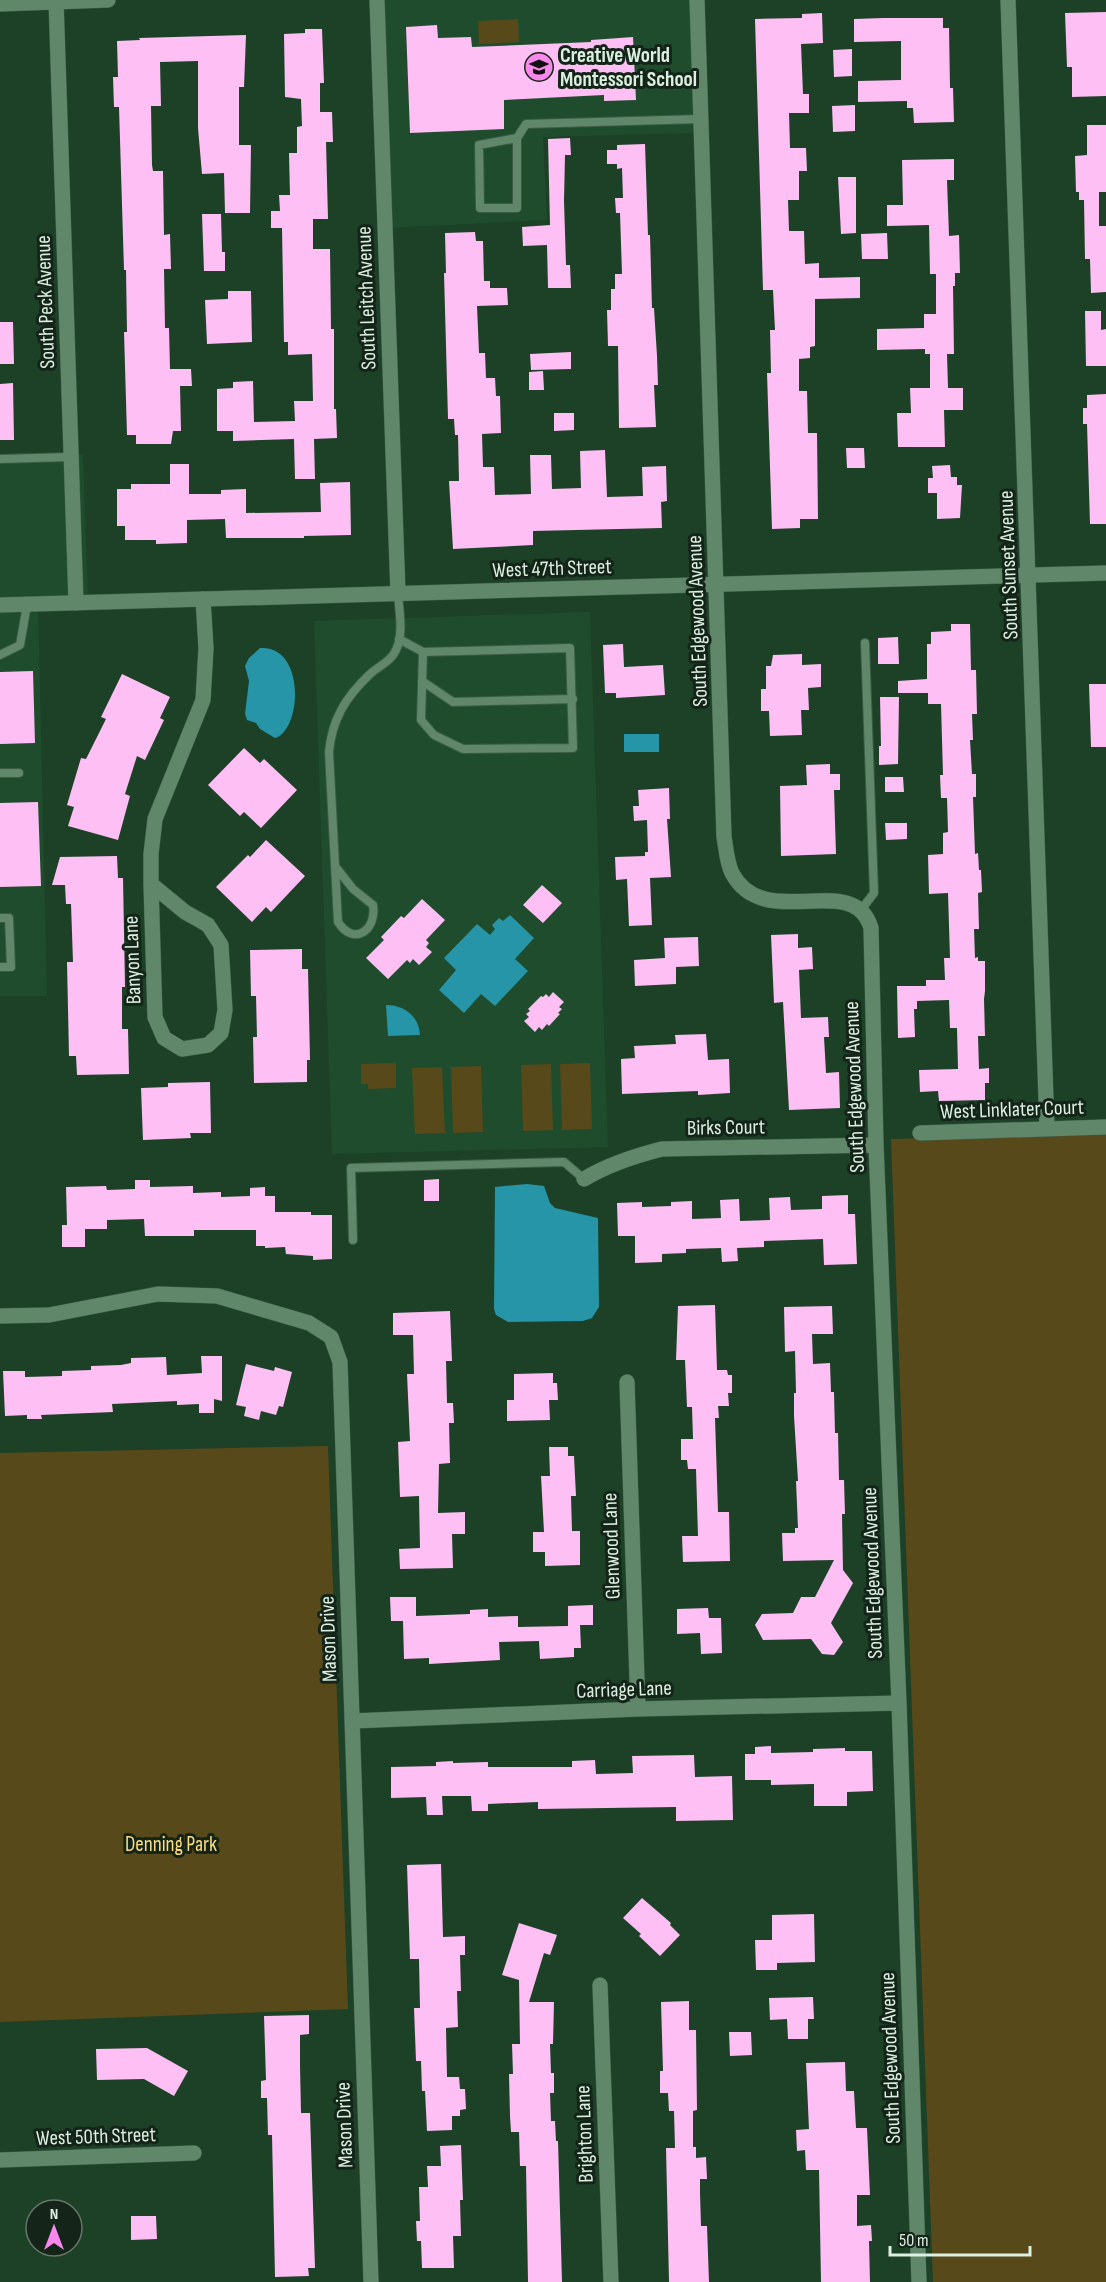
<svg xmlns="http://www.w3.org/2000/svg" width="1106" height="2282" font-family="'Sofia Sans Condensed',sans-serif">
<rect width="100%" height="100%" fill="#1c4127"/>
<!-- built -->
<path fill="#1f4c2d" d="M381,0H691L696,133L543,137L547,220L389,228Z
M83,454L88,598L38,600L47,996H0V456Z
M590,612L608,1147L332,1154L314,621Z"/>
<!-- green -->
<path fill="#58491a" d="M518,19L519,42L479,44L478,21Z
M396,1063V1088L368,1089V1084H361V1064Z
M590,1063L592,1129L562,1130L560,1064Z
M551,1064L553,1130L523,1131L521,1065Z
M481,1066L483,1132L453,1133L451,1067Z
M442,1067L445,1133L415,1134L412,1068Z
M1106,1134V2282H933L891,1139Z
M328,1446L348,2009L0,2022V1453Z"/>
<!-- water -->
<path fill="#2695a7" d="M260,648C306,645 302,730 275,738L260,729L256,723L247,720L245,714L249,681L245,666L249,658Z
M624,734H659V752H624Z
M510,915L534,938L515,959L528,971L495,1006L481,994L464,1013L439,990L456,970L444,958L477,924L490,935L495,929L492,925L499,918L503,921Z
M386,1005C404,1005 419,1016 420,1035L388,1036Z
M527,1184L544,1186L550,1203L555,1208L598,1218L599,1307L592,1318L583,1321L508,1322L496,1315L494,1309L495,1187Z"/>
<!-- building -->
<path fill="#fdbff4" d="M1106,12V96L1072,97V67H1067L1065,13Z
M822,13L823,43L801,44L803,94H809V113H789L790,148H806L807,171H799V200H788L789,231H804L805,264L819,263V278L860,277V298L815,299V346L810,347V358L799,359V391H807L808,433H817L818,519H800V528L772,529L767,373H771L770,330H775L773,290H763L755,19L802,18V14Z
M884,18H943V28H949L950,88H953L954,122L914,123L913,108H907V101L858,102V81L901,80V41L854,42V19Z
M437,25L438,38L471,37L472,47L591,42V40L633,37L636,100L604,101V95L504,100V129L410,133L406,27Z
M305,29H322L324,83H320V112H332L333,142H326L328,219H313V249H330L331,329H334V409H336L337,438L314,439L315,479H295L294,439L233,441V431H217V389L233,388V382L253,381L254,422L295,421L294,401H313L312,354L288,355V342H284L282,228H271V211H280L279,195H290L289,153H297V127L302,126L301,99L285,97L284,34L305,33Z
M246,35L244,87H239V145H251L250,213H225L224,173L202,174L198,128V61L160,62L161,106H151L152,165L153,171H163L164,235L170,234L171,269H164L165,328H169L170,369H191L192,386H180L181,431H173L171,444H136V435H127L124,332H127L126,270H124L119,107H114L113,77H118L117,41L140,40L139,38Z
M852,49V76L834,77L833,50Z
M855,105V131L833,132L832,106Z
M1087,125H1106V192H1099V226H1106V292L1091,293L1090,259H1085L1084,200H1079V192H1076L1075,156L1087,155Z
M570,138L571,155H565L564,201L566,265H570L571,288H548L547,245L523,246L522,227L550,225L548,139Z
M645,144L648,235H650L652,308H654L657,356L658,385H654L656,427L619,428L618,346H608L607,310H611V289H615V274H622L620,213H616L615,198H623L622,168L617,169V164H607V150H617V145Z
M954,159V180H947L949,236L959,235L960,273H955V286H953L954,354H947L948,388H963V410H944L945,447H898L897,413H911L910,388H930V354H925V349L877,350V329L924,328V314H936V274H930L929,225L887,226V205H903L902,160Z
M838,177H856V233L841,234Z
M202,214H221L222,252H225V271H204Z
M475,232L476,241H483L484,281H490V288H507L508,305L477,306L479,353H485L486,378H495L496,396H500L501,433L482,434L483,467H494L495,495L531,494L530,455H551L552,489L581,488L580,451L605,450L607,497L643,496L642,467L666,466L667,501L661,502L662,528L533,531V545L453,549L449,481H459L458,435H455L454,419H448L444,273H446L445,233Z
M887,233L888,259H862L861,234Z
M228,291H251L252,342L207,344L205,300L228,299Z
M1085,311H1101V330L1106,329V366H1086Z
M0,322H13L14,364H0Z
M571,352V369L531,370L530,354Z
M543,371L544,390H529V372Z
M13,383L14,440H0V384Z
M1106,394V524H1090L1087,424H1083V408H1087V395Z
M554,413H574V430L554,431Z
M846,448H864L865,468H847Z
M170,464H189V494H221V490L246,489V513L321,512L320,483L350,482L351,535L304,536V538H226L225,519L187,520V543L156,544V540H125V526H117V489H131V484H170Z
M950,465L951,477H957V485H962L960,518L937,519V493H928V478H933L932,466Z
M951,624H970L971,670H976L977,714H972L973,740H970L972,774H976V797H973L975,854L978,853L979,870H981L982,892L978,893L979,929H974L975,958L978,957V961H985V991L984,999L985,1036H978L979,1069L989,1068V1083H985V1100L939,1101L938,1091L920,1092L919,1070L958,1069L957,1028H950L949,1000L917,1001V1009H914L915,1037L898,1038L897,986H926V980H945L944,958H950L948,893L929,894L928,855L943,854V833L948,832L947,798H941L940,775H943L941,704H928V693H898V681L927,679V644H931V632L951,631Z
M898,637L899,664H878V638Z
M623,644L624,667L663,665L665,695L616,698V693H605L603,645Z
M802,654V665L821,664V687L808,688L809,710H801L802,735L770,736L769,711H761V689H766V666H771L773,655Z
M33,671L35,743L0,744V672Z
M122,674L170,697L160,718L164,720L145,760L137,756L125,794L130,796L118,840L68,826L74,807L67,805L81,758L86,759L106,719L101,717Z
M1089,684H1106V747H1091Z
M880,697H899L898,764L879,765V746H881Z
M244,748L260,763L264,759L297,790L261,828L244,812L240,816L208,785Z
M830,764V774H840V790H834L836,854L781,856L780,786L807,785L806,765Z
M885,777H903L904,792H885Z
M669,788L670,819H667L671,877L650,878L652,925L629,926L627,879L616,880L615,857L645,856V852H648L647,820L634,821L633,806H639L638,790Z
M38,802L41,886L0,887V803Z
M885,823H907V839L886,840Z
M266,840L305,876L271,912L266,907L252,922L216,887L248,855L250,857Z
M117,856L118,878H123L125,987H122V1029H128L129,1074L77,1075L76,1056H69L67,962H73L71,904H66L65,885H52L60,857Z
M542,885L562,903L543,923L523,905Z
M422,899L445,920L426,940L429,943L426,947L432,952L419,965L413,959L410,963L407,960L388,979L366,958L384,940L381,937L401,916L404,918Z
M798,934V948L812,947L813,969L799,970L801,1018L828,1017L829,1037H824L826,1073L839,1072L840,1108L789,1110L783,1002L774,1003L771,935Z
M698,937L699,966L676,967V984L635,986L634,960L665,958L664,938Z
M302,949V969H308L310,1060H307V1082L254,1083L253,1037H257L256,996H251L250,950Z
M553,992L564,1002L559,1007L562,1009L558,1013L560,1014L549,1026L547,1024L542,1030L539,1027L535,1032L524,1021L529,1017L526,1014L530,1011L528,1009L541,996L543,997L546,994L549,997Z
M706,1034L708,1060L729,1059L730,1093L698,1095V1091L622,1094L621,1059L635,1058L634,1046L676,1044L675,1035Z
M210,1082L211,1133H190L191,1138L143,1140L141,1088L168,1087V1083Z
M439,1179V1201H424V1180Z
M135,1180H150V1187L193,1186V1193L221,1192V1197L250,1196V1188L265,1187V1196H275V1212H311V1215H332V1259L313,1260V1256L286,1254L285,1247L265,1248V1246H256V1230H194V1236H145L144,1219L107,1220V1229H85V1247H62V1225H67L66,1187L106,1186L107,1190L135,1189Z
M848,1195V1214H855L857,1264L824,1265L823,1239L764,1241V1247L737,1248L738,1261L722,1262L721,1248L686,1249V1253L662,1254V1262L635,1263V1236H618L617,1203L642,1202V1207L671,1206V1202L692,1201V1219L721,1218L720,1200L739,1199L740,1221L770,1220L769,1198L790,1197L791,1210L822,1209V1196Z
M715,1305L717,1370H727L728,1375H732V1393H728L729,1406H718L719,1418H715L718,1512H729L730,1561L683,1562L682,1536H698L696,1469H688L687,1460H681V1439H693L692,1407H687L685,1360H676L678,1306Z
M832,1306L833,1334H812L813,1364L830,1363L831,1392H834L835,1433H838L839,1480H844L845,1514H842L843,1570L853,1583L831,1623L843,1642L834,1655L822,1654L811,1639L763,1640L755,1625L762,1614L793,1613L801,1597H815L834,1560L783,1561L782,1533H795V1528H798L796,1481H798L794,1416V1393H796L795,1351L785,1352L784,1307Z
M450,1311L452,1361H446L447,1403H453L454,1423H449L450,1463L439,1464L438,1513L465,1512V1534H452L453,1568L400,1569L399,1549L420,1548L419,1496L400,1497L398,1442L410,1441L407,1374H414L413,1335H393V1313Z
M201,1356H222V1401L214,1399V1413H199V1404L177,1405V1401L112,1404L113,1412L41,1415L42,1419H27V1415L5,1416L3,1371H25V1377L62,1376V1371L91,1370V1366L121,1365L131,1363V1358L166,1357L167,1375L202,1373Z
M246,1364L274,1371L275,1367L292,1372L283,1407L279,1406L276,1415L261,1411L259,1420L244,1416L246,1407L236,1405Z
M553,1373V1383H557L558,1400H549L550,1420L507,1421V1400H514V1374Z
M549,1447H568V1456H574L576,1496H571L572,1531H580V1565L545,1566V1552H533V1532H544L541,1476H550Z
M390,1597H416V1616L470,1614V1610L488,1609V1617L518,1616V1627L568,1626V1606L593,1605V1625H580L581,1648H574V1657L540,1659L539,1641L499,1642L500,1660L429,1664V1658L404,1659L403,1621H391Z
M708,1608L709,1618H721L722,1653L701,1654L700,1633L677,1634V1609Z
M771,1746V1753L813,1752V1749L845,1748V1751H872L873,1791L847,1792V1806H814V1784L771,1785V1780H745V1754H755V1747Z
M694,1755L695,1777L732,1776L733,1820L676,1821V1807L538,1809V1802L488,1804V1811H472L471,1796H442L443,1815H427L426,1797L391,1798V1767L436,1766V1762L453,1761V1763L488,1762V1767H572V1761L595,1760L596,1774L633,1773L632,1756Z
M441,1864L443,1937L465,1936V1955H460L461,1991H457L458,2027L446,2028L447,2077H459L460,2089H465L466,2109L460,2110V2116H452V2130L427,2131L425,2091H422L421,2061H416L414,2008H420L419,1959H410L407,1865Z
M642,1898L671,1923L670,1925L680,1935L660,1956L639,1936L641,1934L623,1918Z
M814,1914L815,1962L777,1963V1970H756L755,1940H772V1915Z
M519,1923L557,1935L550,1955L544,1953L529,2002H554L553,2044H550L551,2073H554V2093H550L551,2121H555L556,2141H558L562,2282H528L526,2166H520L519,2132H511L510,2116L509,2074H513L512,2044H520L519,1980L502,1975Z
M813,1997L814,2019H808V2039H788L787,2019L770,2020L769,1998Z
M689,2001V2030H696L697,2110L693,2111V2147H696V2158L706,2157L707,2179H700V2193L701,2226H707L709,2282H669L666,2148H675L674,2111H669L668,2093H660V2071H663L661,2002Z
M309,2015V2034L300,2035V2066L301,2113H310L315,2268H308L309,2276L275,2277L272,2135H268L267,2098H261V2081L266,2080L264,2016Z
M729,2032H751L752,2055L730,2056Z
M147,2048L188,2071L174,2096L144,2079L97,2080L96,2049Z
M845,2062L846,2091H854L856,2128H867L870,2195H857V2226L871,2225L872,2241H869L870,2282H821L819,2170H806L805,2150L797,2151L796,2130L809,2129L806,2063Z
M461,2145L463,2200H460L461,2236H453L454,2268H422L421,2241H417L416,2221H420L419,2187H428L427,2166H441L440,2146Z
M131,2216H156L157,2239L131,2240Z"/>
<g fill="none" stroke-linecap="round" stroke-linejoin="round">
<!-- service casing -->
<g stroke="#3a5c45" stroke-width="10">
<path id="service" d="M517,138L479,145L480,208H517V138L526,124L701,119
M0,459L71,457
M399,639L423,652L570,648L573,748L463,749L434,735L421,720L423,652
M0,655L20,645L27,605
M422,681L453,702L573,699
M0,773H19
M335,866L353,889L373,905C377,930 354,947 338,922L329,752C332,719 346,697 369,675C378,666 391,662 396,650C404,634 399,610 398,594
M861,910L874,893L865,643
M0,918H9L11,967H0
M353,1240L351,1168L564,1162L584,1179"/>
</g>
<!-- minor casing -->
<g stroke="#3a5c45" stroke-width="16">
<path id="minor" d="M56,0L76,603
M377,0L398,594
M697,0L724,837C726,848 727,863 732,873C764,934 854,869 871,928L876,1145L899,1703L919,2282
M1008,0L1047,1128
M0,4L108,0
M151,884L185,912L208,925L221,945L225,1010L221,1033L208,1045L182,1049L164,1038L155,1017L151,884V854L155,819L203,700L206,648L203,599
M920,1133L1106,1127
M584,1179C609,1164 634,1156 662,1149L876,1145
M0,1316L49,1315L158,1294L217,1296L309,1323L331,1337L340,1362L371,2282
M627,1382L638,1709
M352,1721L638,1709L899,1703
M600,1985L611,2282
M0,2160L194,2153"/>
</g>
<!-- secondary casing -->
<g stroke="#3a5c45" stroke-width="16">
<path id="secondary" d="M0,605L1106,573"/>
</g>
<!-- service -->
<use href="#service" stroke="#608769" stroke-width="8"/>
<!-- minor -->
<use href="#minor" stroke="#608769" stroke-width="15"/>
<!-- secondary -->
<use href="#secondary" stroke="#608769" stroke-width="15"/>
</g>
<!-- icons -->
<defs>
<g id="school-disc" transform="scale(1.5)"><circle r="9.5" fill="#f888eb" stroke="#142418"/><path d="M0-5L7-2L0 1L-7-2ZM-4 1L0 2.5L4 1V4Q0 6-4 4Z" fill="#111"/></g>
</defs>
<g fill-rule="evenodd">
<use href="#school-disc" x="539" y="67"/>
</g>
<g text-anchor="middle" stroke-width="6" stroke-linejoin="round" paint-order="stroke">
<!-- poi labels -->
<g font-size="21" font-weight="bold" fill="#dbf0e0" stroke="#142418" text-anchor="start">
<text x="560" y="62">Creative World<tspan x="560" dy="24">Montessori School</tspan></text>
</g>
<!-- street labels -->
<g font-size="21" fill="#dbf0e0" stroke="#142418">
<text transform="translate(366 298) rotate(-92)" y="7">South Leitch Avenue</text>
<text transform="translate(45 302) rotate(-92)" y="7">South Peck Avenue</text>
<text transform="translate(1008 565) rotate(-92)" y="7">South Sunset Avenue</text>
<text transform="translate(552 568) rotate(-2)" y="7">West 47th Street</text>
<text transform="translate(697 621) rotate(-92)" y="7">South Edgewood Avenue</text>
<text transform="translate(132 960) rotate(-92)" y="7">Banyon Lane</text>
<text transform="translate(854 1087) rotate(-92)" y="7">South Edgewood Avenue</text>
<text transform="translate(1012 1109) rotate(-2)" y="7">West Linklater Court</text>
<text transform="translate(726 1127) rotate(-1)" y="7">Birks Court</text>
<text transform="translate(611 1546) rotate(-92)" y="7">Glenwood Lane</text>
<text transform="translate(872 1573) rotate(-92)" y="7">South Edgewood Avenue</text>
<text transform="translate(328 1639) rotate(-92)" y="7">Mason Drive</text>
<text transform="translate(624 1689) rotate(-2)" y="7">Carriage Lane</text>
<text transform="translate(890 2058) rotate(-92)" y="7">South Edgewood Avenue</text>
<text transform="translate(344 2125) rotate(-92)" y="7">Mason Drive</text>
<text transform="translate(584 2134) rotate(-92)" y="7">Brighton Lane</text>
<text transform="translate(96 2136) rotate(-2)" y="7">West 50th Street</text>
</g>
<!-- park labels -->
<g font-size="21" fill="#fddd7d" stroke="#142418">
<text x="171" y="1851">Denning Park</text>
</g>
</g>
<!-- north arrow -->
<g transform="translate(54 2228)"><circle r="28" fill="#142418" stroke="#647668" stroke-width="1.5"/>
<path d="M0-4.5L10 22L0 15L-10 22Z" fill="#f888eb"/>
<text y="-9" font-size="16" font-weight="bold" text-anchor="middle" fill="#dbf0e0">N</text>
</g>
<!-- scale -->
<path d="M890 2246v9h140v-9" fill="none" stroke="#dbf0e0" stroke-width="3"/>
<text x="899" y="2246" font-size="18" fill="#dbf0e0" stroke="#142418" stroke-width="4.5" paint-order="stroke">50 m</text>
</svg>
